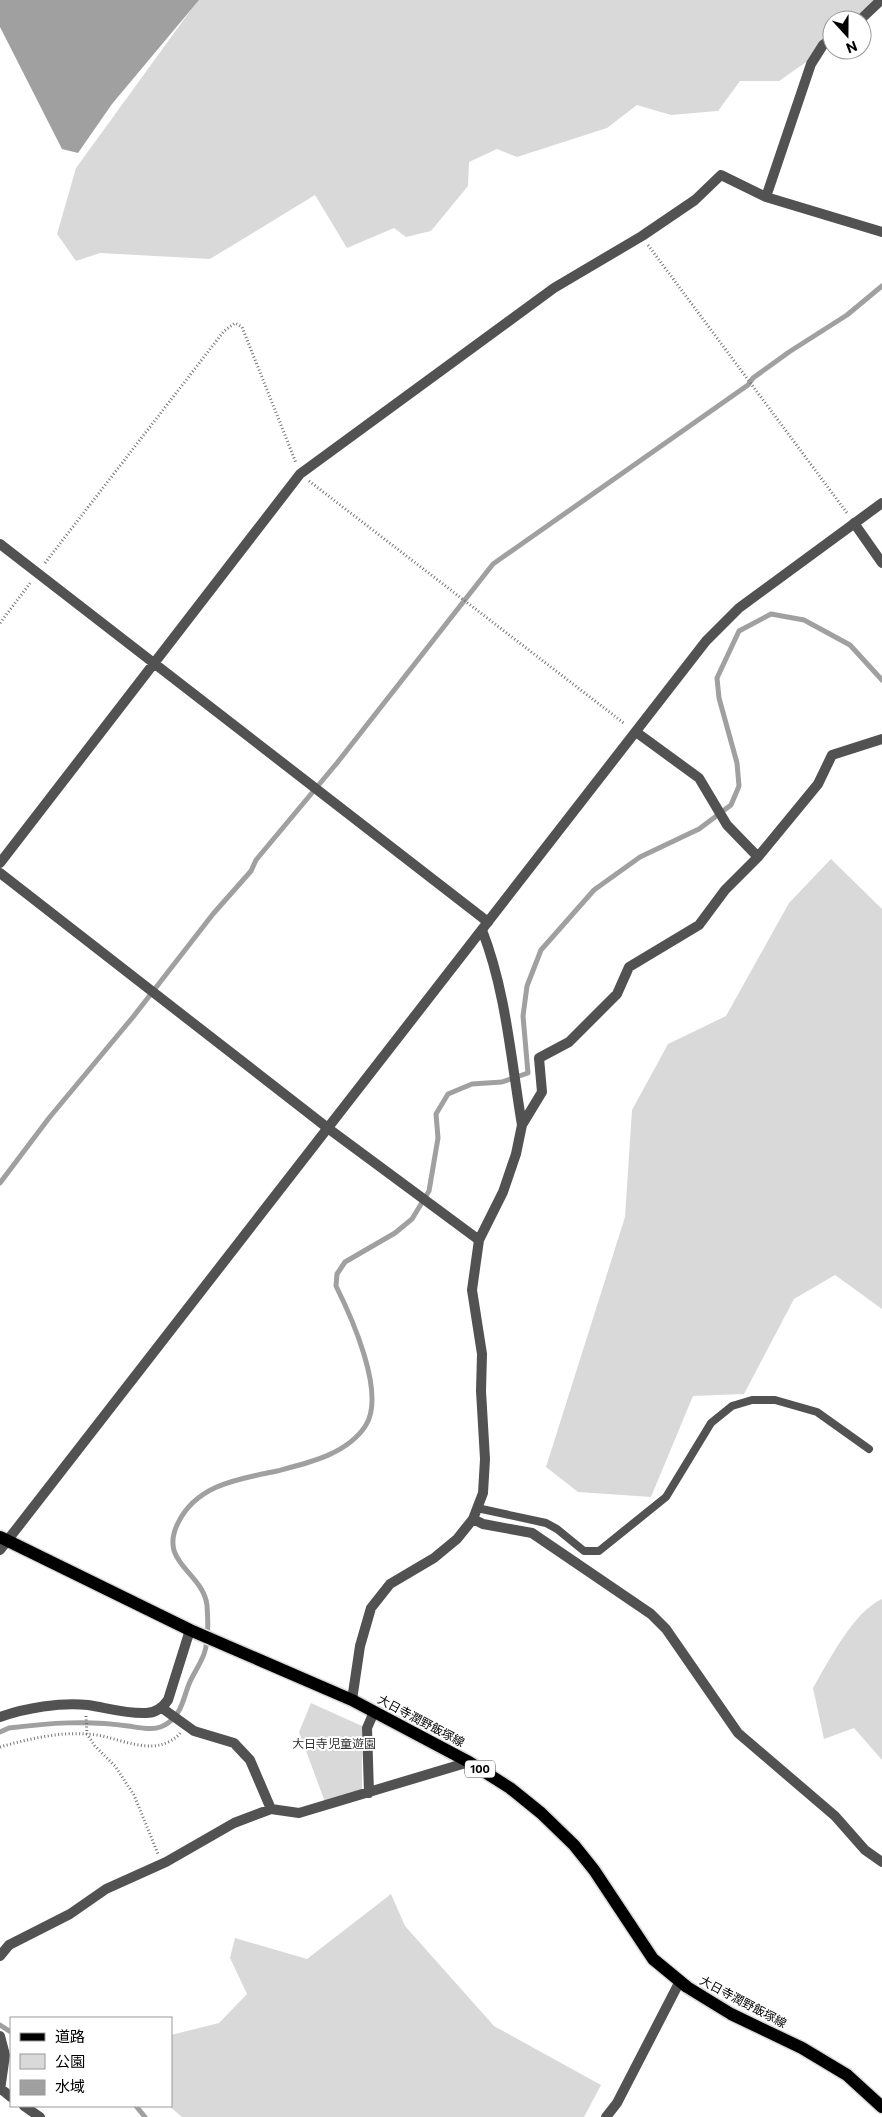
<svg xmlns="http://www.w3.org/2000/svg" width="882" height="2117" font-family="Commissioner,'Noto Sans JP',sans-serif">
<rect width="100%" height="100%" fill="#fff"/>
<!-- green -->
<path fill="#d9d9d9" d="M198,0H882L862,20H832V44L779,81H740L718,111L671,115L637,105L607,128L517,157L497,149L469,162L468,186L431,231L406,237L394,228L347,248L315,195L210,259L100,253L76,261L57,234L76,168Z
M831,859L882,909V1309L835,1275L794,1299L744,1394L693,1396L651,1497L578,1492L546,1467L625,1217L632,1110L668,1044L726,1016L789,903Z
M882,1599V1760L854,1728L824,1739L813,1688C829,1661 853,1612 882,1599Z
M311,1703L362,1726V1790L325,1802L299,1732Z
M391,1894L405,1926L494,2026L601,2085L584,2117H182L169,2106H171V2035L219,2023L247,1994L230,1958L235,1938L307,1959Z"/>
<!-- water -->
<path fill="#a0a0a0" d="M0,0H199L112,104L78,153L62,149L0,27Z"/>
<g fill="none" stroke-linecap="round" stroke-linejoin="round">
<!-- stream -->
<path stroke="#a0a0a0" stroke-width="5" d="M0,1183L49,1118L133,1017L213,914L251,871L256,860L337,763L493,564L748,385L753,378L789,352L847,315L882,286
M0,1732L9,1728C49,1723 87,1720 128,1726C142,1728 156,1732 168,1723C182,1713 183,1699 189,1684C193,1674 200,1665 204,1654C209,1641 208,1619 207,1605C202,1571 158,1563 178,1523C197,1484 240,1479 277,1471C308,1463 348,1454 366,1425C386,1393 351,1316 336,1286L337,1274L345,1262L395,1233L412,1219L429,1191L438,1138L436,1114L448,1094L472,1084L502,1082L528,1073L523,1016L527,986L541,950L594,890L640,857L699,829L731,805L739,786L737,763L719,698L717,678L739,631L771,614L804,620L850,645L882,680
M0,2025L11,2032
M136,2106L145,2117"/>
<!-- primary casing -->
<g stroke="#dbdbdb" stroke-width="15">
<path id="primary" d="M0,1537L190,1630L352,1700L469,1762L510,1788L541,1813L574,1845L594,1870L653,1959L687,1987L731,2014L802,2048L847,2075L882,2107"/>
</g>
<!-- path -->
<path stroke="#747474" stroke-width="3" stroke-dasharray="1 2.5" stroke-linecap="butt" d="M648,245L847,513
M309,481L625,724
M45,563L224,331L235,323L242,327L296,463
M0,623L31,582
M86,1716L87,1734L95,1746L115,1766L134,1795L158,1854
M0,1747C28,1739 58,1732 88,1734C111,1735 137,1750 160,1745C167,1743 176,1739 180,1733"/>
<!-- service -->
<path stroke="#525252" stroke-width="8" d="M477,1508L546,1523L557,1529L584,1551H599L666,1497L711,1423L732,1406L752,1400H775L817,1412L869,1449"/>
<!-- minor -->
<path stroke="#525252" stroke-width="10" d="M860,20L881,0
M766,197L811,64L823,45L832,39
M854,523L882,563
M0,544L488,922
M636,732L699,778L727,825L758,857
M0,863L300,474L554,288L642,236L695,200L721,175L766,197L882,232
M0,873L329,1129L479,1240
M482,930C506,991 511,1060 522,1125
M473,1519L483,1524L532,1533L651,1614L666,1629L738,1733L835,1816L865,1850L882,1862
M352,1700L360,1646L371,1608L390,1584L434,1558L457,1539L473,1519L483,1493L485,1459L481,1391L482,1354L472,1290L479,1240L503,1192L516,1154L522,1125L542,1092L539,1058L569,1042L617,994L629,967L699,925L725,890L758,857L818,784L832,755L882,739
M162,1708L194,1731L234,1743L250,1760L271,1809
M0,1717C25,1708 61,1702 88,1705C107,1708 127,1714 146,1713C156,1713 163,1707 168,1700L190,1630
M369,1793L367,1728L374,1712
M0,1956L9,1945L70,1914L106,1889L166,1862L234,1823L271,1809L299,1813L469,1762
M0,2036L5,2055L0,2090
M1,2089L11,2097
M24,2106L40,2117
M606,2117L617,2103L680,1981"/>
<!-- tertiary -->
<path stroke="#525252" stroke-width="10" d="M0,1550L706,641L739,608L882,503"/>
<!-- primary -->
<use href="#primary" stroke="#000" stroke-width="12"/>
</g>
<g text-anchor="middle" stroke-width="4" stroke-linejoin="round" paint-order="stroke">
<!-- shield labels -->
<rect fill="#fff" stroke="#4c4c4c" stroke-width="1" x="465" y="1760.5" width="30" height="17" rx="4"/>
<g font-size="11" font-weight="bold" fill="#000">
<text x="480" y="1773">100</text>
</g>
<!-- street labels -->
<g font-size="12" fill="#000" stroke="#fff">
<text transform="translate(421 1721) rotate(28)" y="4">大日寺潤野飯塚線</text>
<text transform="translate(743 2002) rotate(28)" y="4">大日寺潤野飯塚線</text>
</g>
<!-- park labels -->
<g font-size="12" fill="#303030" stroke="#fff">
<text x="334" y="1748">大日寺児童遊園</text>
</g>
</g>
<!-- legend -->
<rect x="10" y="2017" width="162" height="90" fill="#ffffff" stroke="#999999"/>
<rect x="20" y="2033" width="25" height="8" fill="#000000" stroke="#999999"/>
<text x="55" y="2042" font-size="15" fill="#000000">道路</text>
<rect x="20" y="2054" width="25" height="15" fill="#d9d9d9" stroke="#999999"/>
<text x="55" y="2067" font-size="15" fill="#000000">公園</text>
<rect x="20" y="2080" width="25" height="15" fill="#a0a0a0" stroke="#999999"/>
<text x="55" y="2092" font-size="15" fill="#000000">水域</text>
<!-- north arrow -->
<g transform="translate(847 35) rotate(159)"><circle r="24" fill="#ffffff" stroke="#999999"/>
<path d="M0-4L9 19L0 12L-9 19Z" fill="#000000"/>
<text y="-8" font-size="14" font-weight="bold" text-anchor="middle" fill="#000000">N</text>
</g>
</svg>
